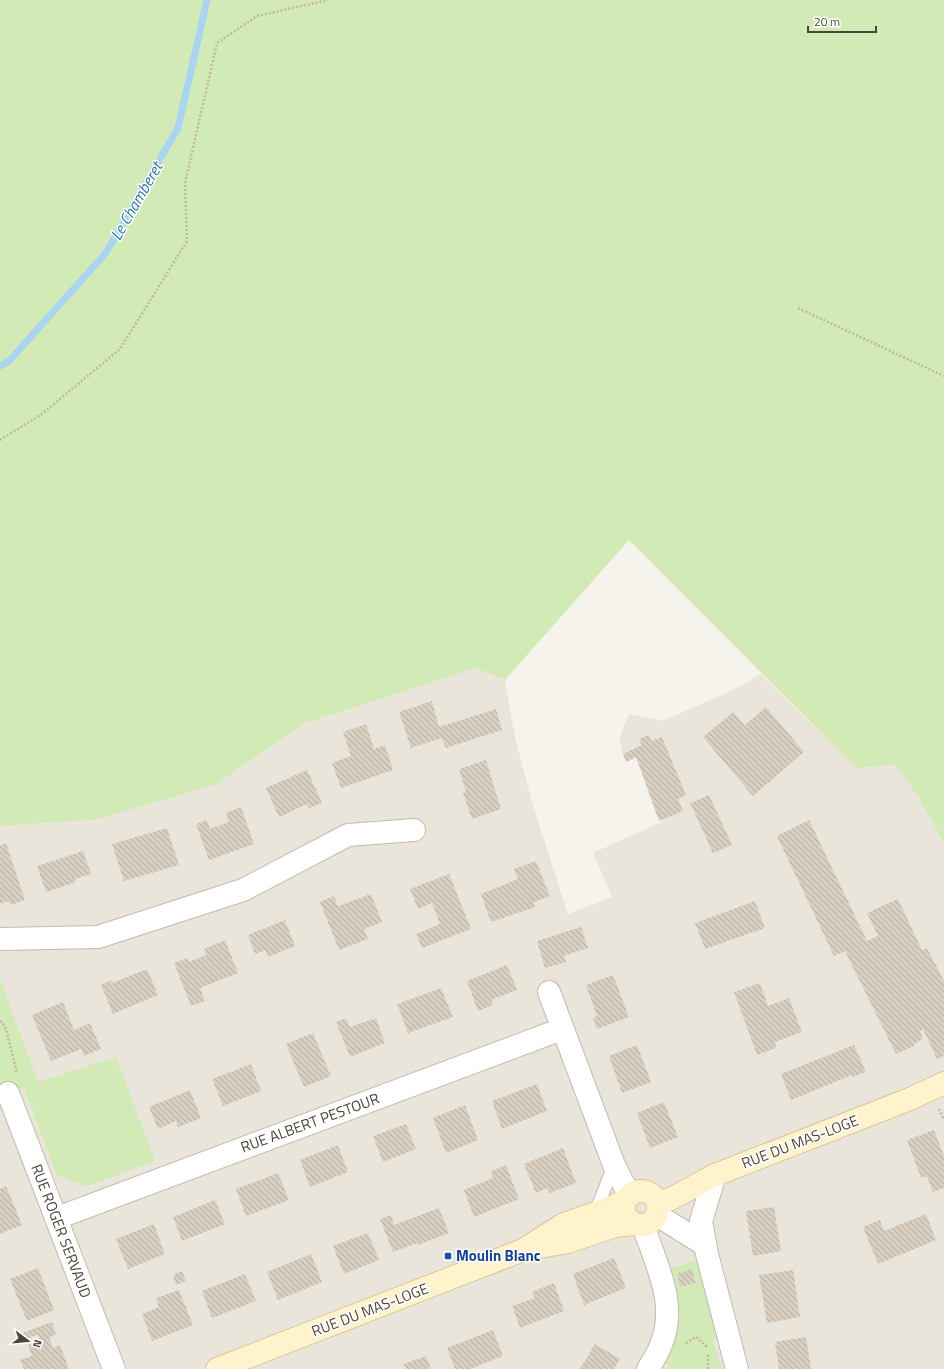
<svg xmlns="http://www.w3.org/2000/svg" width="944" height="1369" font-family="'Titillium Web',sans-serif">
<defs>
<pattern id="building-back-hatch" width="6" height="6" patternUnits="userSpaceOnUse"><rect width="6" height="6" fill="#d8cfc1"/><path d="M-1 5l2 2M0 0l6 6M5-1l2 2" fill="none" stroke="#b1aa9e"/></pattern>
</defs>
<rect width="100%" height="100%" fill="#f6f3ec"/>
<!-- residential -->
<path fill="#eae5da" d="M476,668L505,680L515,738L534,809L568,914L612,897L593,853L661,822L636,758L626,762L623,754L619,739L629,714L663,721L739,687L761,674L856,768L896,765L920,800L944,844V1369H0V1096L24,1088L56,1175L86,1187L38,1082L0,978V826L95,820L215,785L306,723Z"/>
<!-- green -->
<path fill="#d2eab5" d="M0,0H944V844L920,800L896,765L856,768L629,540L505,680L476,668L306,723L215,785L95,820L0,826Z
M0,978L38,1082L116,1057L155,1160L86,1187L56,1175L24,1088L0,1096Z
M698,1259L719,1337L712,1339L722,1369H667L669,1365L663,1360L680,1318L669,1269Z"/>
<g fill="none" stroke-linecap="round" stroke-linejoin="round">
<!-- stream -->
<path stroke="#a9d4f2" stroke-width="7" d="M0,366L9,361L105,254L178,128L207,0"/>
</g>
<!-- building -->
<path fill="url(#building-back-hatch)" d="M432,701L439,727L496,709L502,730L446,748L442,738L411,748L399,712Z
M766,707L804,752L753,796L703,737L733,712L745,725Z
M366,724L374,749L385,745L393,770L341,788L332,763L351,756L343,732Z
M649,735L651,741L662,737L686,795L678,799L683,811L659,821L636,757L626,762L623,754L642,745L639,739Z
M486,760L501,809L472,819L463,792H466L459,769Z
M307,770L322,803L309,808L307,804L279,817L266,788Z
M709,795L732,845L713,853L690,803Z
M241,807L254,844L209,860L196,824L207,820L210,829L229,822L226,813Z
M809,820L867,941L878,936L867,913L898,899L922,950L927,948L944,981V1056L937,1059L923,1029L920,1031L923,1039L914,1044V1046L896,1054L845,951L834,956L777,836Z
M167,828L179,865L124,881L112,844Z
M6,843L25,900L11,905L9,901L0,904V846Z
M83,851L91,874L75,879L76,882L46,892L37,866Z
M536,861L550,896L534,902L535,907L491,922L481,894L518,879L514,869Z
M449,874L471,929L422,948L416,934L440,924L432,903L418,909L410,889Z
M371,894L382,922L364,929L368,939L339,950L320,902L334,896L338,906Z
M755,901L765,928L705,949L695,923Z
M285,920L295,946L268,957L265,950L255,954L248,935Z
M581,927L588,948L564,956L566,962L545,968L537,941Z
M225,940L238,973L200,988L205,1001L191,1006L174,963L187,958L189,962L206,955L204,949Z
M507,965L517,990L491,1000L493,1005L478,1011L467,981Z
M147,969L158,995L113,1014L101,985L111,980L112,983Z
M613,975L629,1017L597,1029L593,1018L597,1016L586,985Z
M760,983L768,1006L789,998L802,1032L775,1042L776,1048L757,1055L734,992Z
M441,988L453,1017L408,1033L397,1004Z
M63,1002L74,1030L90,1023L101,1049L84,1056L81,1049L51,1061L32,1015Z
M346,1018L350,1027L376,1018L385,1043L350,1057L336,1022Z
M313,1033L331,1076L304,1087L286,1044Z
M637,1045L651,1082L622,1093L609,1056Z
M854,1045L866,1072L852,1077V1075L791,1100L781,1074Z
M251,1064L261,1091L223,1106L212,1079Z
M537,1084L547,1111L502,1129L492,1101Z
M190,1090L201,1118L178,1127L176,1121L158,1129L149,1107Z
M664,1102L678,1137L650,1148L637,1113Z
M465,1105L478,1140L446,1153L433,1118Z
M406,1124L416,1149L383,1162L373,1136Z
M934,1130L944,1156V1188L933,1192L927,1176L921,1178L907,1140Z
M338,1145L348,1172L310,1187L300,1160Z
M563,1148L576,1183L550,1193L547,1188L536,1193L524,1164Z
M506,1165L519,1199L474,1217L464,1190L493,1178L491,1171Z
M278,1173L289,1200L246,1216L236,1189Z
M6,1186L22,1225L0,1234V1189Z
M215,1200L225,1224L182,1241L173,1217Z
M774,1207L781,1251L753,1256L746,1211Z
M439,1208L449,1233L418,1245L417,1243L393,1252L380,1219L391,1215L394,1225Z
M926,1214L936,1240L878,1264L863,1227L880,1220L884,1231Z
M154,1224L165,1254L128,1269L116,1239Z
M368,1233L379,1260L344,1274L333,1246Z
M311,1254L322,1282L278,1300L267,1272Z
M614,1258L626,1288L584,1305L573,1274Z
M38,1268L54,1310L27,1321L10,1279Z
M692,1269L696,1283L680,1287L677,1274Z
M793,1270L800,1317L767,1323L759,1275Z
M182,1271L186,1281L176,1285L173,1275Z
M245,1274L256,1301L212,1318L202,1291Z
M554,1283L564,1311L520,1328L512,1306L535,1298L532,1292Z
M179,1290L193,1325L152,1341L142,1314L159,1307L156,1298Z
M52,1322L56,1335L49,1337L53,1348L60,1345L69,1369H24L20,1360L32,1356L28,1345L40,1341L38,1335L25,1339L22,1333Z
M493,1330L503,1356L470,1369H455L447,1348Z
M806,1337L811,1369H779L775,1342Z
M595,1344L620,1359L614,1369H580Z
M426,1356L431,1369H406L404,1364Z"/>
<g fill="none" stroke-linecap="round" stroke-linejoin="round">
<!-- lane casing -->
<g stroke="#c2bbae" stroke-width="14">
<path id="lane" d="M595,1213L614,1165"/>
</g>
<!-- street casing -->
<g stroke="#c2bbae" stroke-width="24">
<path id="street" d="M0,939L98,937L243,890L348,835L414,830
M549,992L614,1165L624,1185L632,1193
M8,1093L114,1369
M715,1175L701,1221L707,1254L737,1369
M657,1215L705,1245
M57,1218L562,1029
M643,1225C656,1265 679,1305 660,1347C657,1355 652,1362 648,1369"/>
</g>
<!-- secondary casing -->
<g stroke="#d6c79b" stroke-width="24">
<path id="secondary" d="M624 1208a17 17 0 1 1 34 0a17 17 0 1 1-34 0Z
M658,1202L671,1199L715,1175L910,1099L944,1083
M534,1248L568,1242L615,1226L634,1224
M217,1369L523,1250L564,1224L612,1207L627,1199"/>
</g>
<!-- path -->
<path stroke="#c4b79f" stroke-width="2.5" stroke-dasharray="2 2" stroke-linecap="butt" d="M798,308L944,376
M0,440L42,414L120,349L187,241L185,183L217,43L257,16L328,0
M0,1021L5,1026L17,1073
M939,1109L944,1120
M686,1343L696,1337L707,1347
M708,1369V1354"/>
<!-- lane -->
<use href="#lane" stroke="#fff" stroke-width="12"/>
<!-- street -->
<use href="#street" stroke="#fff" stroke-width="22"/>
<!-- secondary -->
<use href="#secondary" stroke="#fff3cd" stroke-width="22"/>
</g>
<!-- markers -->
<rect fill="#1a4fb4" stroke="#fff" stroke-width="1.5" x="444" y="1252" width="8" height="8" rx="2"/>
<g text-anchor="middle" stroke-width="3" stroke-linejoin="round" paint-order="stroke">
<!-- street labels -->
<g font-size="15" fill="#4b4439" stroke="#fff">
<text transform="translate(310 1123) rotate(-20)" y="5">RUE ALBERT PESTOUR</text>
<text transform="translate(800 1142) rotate(-21)" y="5">RUE DU MAS-LOGE</text>
<text transform="translate(61 1231) rotate(69)" y="5">RUE ROGER SERVAUD</text>
<text transform="translate(370 1310) rotate(-21)" y="5">RUE DU MAS-LOGE</text>
</g>
<!-- transit labels -->
<g font-size="15" font-weight="bold" fill="#164399" stroke="#fff" text-anchor="start">
<text x="456" y="1261">Moulin Blanc</text>
</g>
<!-- water labels -->
<g font-size="16" font-style="italic" fill="#2e7ab2" stroke="#fff">
<text transform="translate(136 201) rotate(-60)" y="6">Le Chamberet</text>
</g>
</g>
<!-- north arrow -->
<g transform="translate(28 1341) rotate(106)" stroke="#ffffff" stroke-width="3" paint-order="stroke">
<path d="M0-3L7 15L0 10L-7 15Z" fill="#4b4439"/>
<text y="-6" font-size="11" font-weight="bold" text-anchor="middle" fill="#4b4439">N</text>
</g>
<!-- scale -->
<path d="M808 26v6h68v-6" fill="none" stroke="#4b4439" stroke-width="2"/>
<text x="814" y="26" font-size="12" fill="#4b4439" stroke="#ffffff" stroke-width="3" paint-order="stroke">20 m</text>
</svg>
